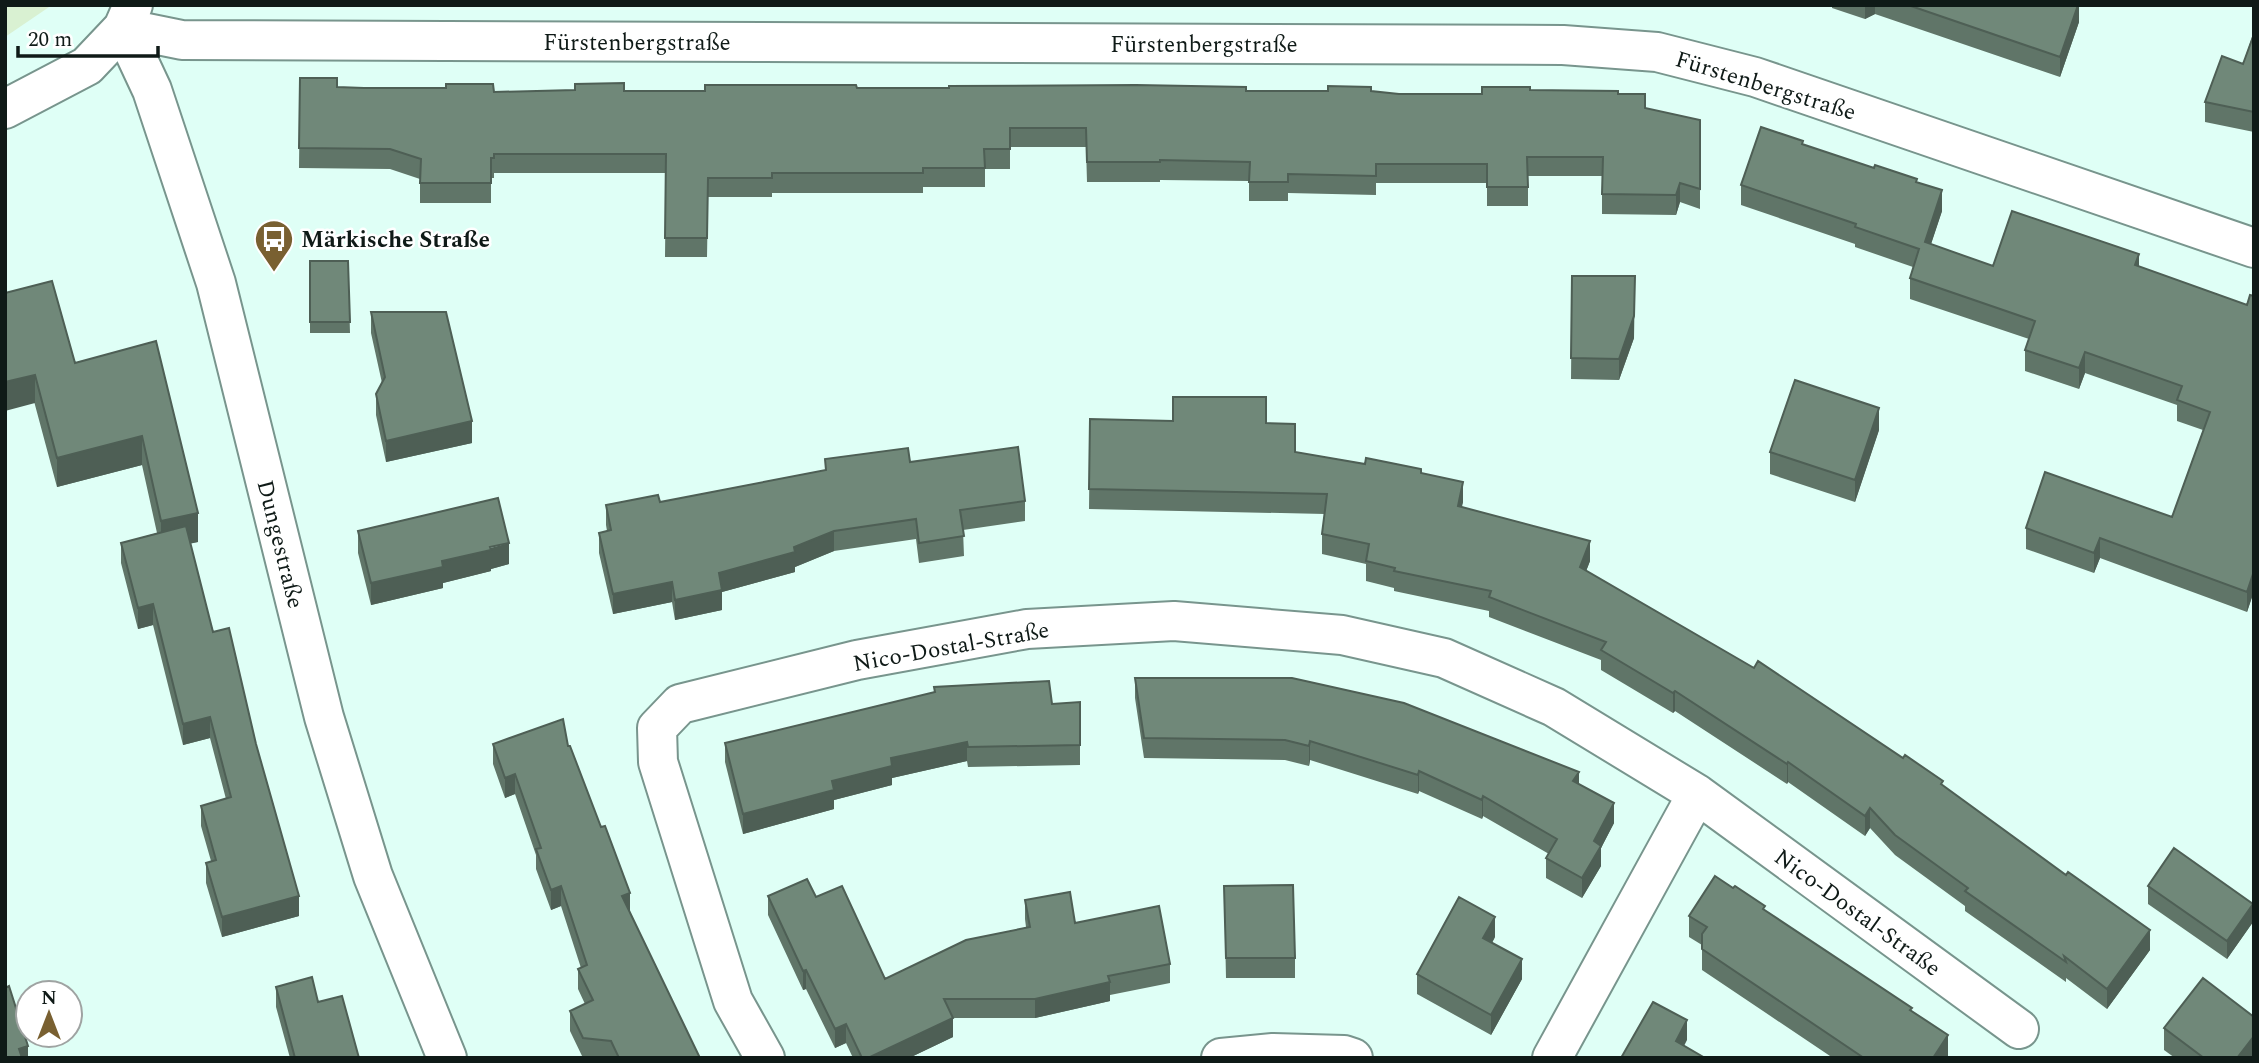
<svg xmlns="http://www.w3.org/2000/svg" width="2259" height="1063" font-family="Spectral,serif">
<rect width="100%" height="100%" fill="#dffff6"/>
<!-- green -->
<path fill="#d9f1d2" d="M5,5H52L5,37Z"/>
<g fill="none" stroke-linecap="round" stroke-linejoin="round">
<!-- minor casing -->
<g stroke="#78958d" stroke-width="42">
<path id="minor" d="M123,28L182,40L1563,45L1657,52L1755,77L2254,248
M123,28L152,90L216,283L324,717L373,876L447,1058
M765,1058L733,1001L658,762L657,728L680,704L857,660L1027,629L1174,621L1342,635L1444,658L1554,707L1697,794L2019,1029
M1221,1058L1273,1053L1344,1055L1353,1058
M1552,1058L1697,794"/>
</g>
<!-- major casing -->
<g stroke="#78958d" stroke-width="42">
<path id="major" d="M5,109L87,66L123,28L133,5"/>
</g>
<!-- minor -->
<use href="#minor" stroke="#fff" stroke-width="38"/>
<!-- major -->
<use href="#major" stroke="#fff" stroke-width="38"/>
</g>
<!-- wall -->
<path fill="#607568" d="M1832,5H2079V22L2060,77L1875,14L1865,19L1832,8Z
M2253,34L2254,132L2205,122V102L2243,64Z
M300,78L337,87L494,92L705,91L857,88L1371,91L1399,94H1482L1530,90L1618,94L1645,108L1700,120V209L1680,202L1676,215L1602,214V176H1528V206H1487V183H1376V195L1288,193V201H1249V181L1160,180V182H1087L1086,147H1010V169H985V187H923V193H772V197H708L707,257H665L666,173H494V178H491V203H420V179L390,169L299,168Z
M1803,145L1917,182L1942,211L1931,244L1993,266L2139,267L2247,305L2254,296V591L2247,612L2100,558L2094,573L2026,549V528L2172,517L2203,430L2177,421V405L2085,373L2079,389L2025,371V350L2029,339L1910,299V278L1913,267L1855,247V244L1741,205V185Z
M310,261H348L350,333H310Z
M1572,276L1634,338L1619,380L1571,379Z
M5,293L75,363L156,341L198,542L190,543L213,632L256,744L299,916L222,937L206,883V863L211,861L201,826V806L226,799L210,738L183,745L153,625L138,629L121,563V543L157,533L142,465L57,487Z
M371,312L472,443L386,462L376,415V394L382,383L371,333Z
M1090,419L1266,423L1295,452L1421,473L1463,502L1461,507L1590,561L1586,571L1943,786L2150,950L2107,1009L2066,978V982L1965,911V906L1895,855L1870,828L1865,836L1788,782L1787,784L1675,711L1673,713L1601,670V660L1489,617V611L1394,591V588L1366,581V564L1322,554V534L1325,514L1089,509Z
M1879,430L1855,502L1770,474V452Z
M825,459L910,462L1025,501V521L963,530L964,556L919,563L916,539L834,551L795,567V572L722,592V610L675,620L672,602L613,614L599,553V533L607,531L606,525V505L660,502L825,470Z
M358,531L509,564L491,569V571L443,583V588L371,605L358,553Z
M1135,678L1579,784L1614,823L1601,848V866L1582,898L1546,878V858L1549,854L1483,816L1482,819L1419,791L1418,794L1310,760L1309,766L1285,760L1144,758L1135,698Z
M934,687L1052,704L1080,702V765L968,767L967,761L892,778V785L834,800V809L743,834L725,762V743L934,693Z
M493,744L568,746L630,913L700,1058H583L570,1031V1011L585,1004L578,989V969L581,968L561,906L551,910L536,869V855L515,794L505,798L493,764Z
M1224,886L1295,958V978H1226Z
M2148,886L2253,922L2227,959L2148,904Z
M768,896L816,897L885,979L1026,927L1025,919V900L1170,964V983L1110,995V1001L1035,1018H952L953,1037L909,1058H853L846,1043L835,1048L806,989L803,990L768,915Z
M1765,911L1912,1011L1948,1056L1946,1058H1833L1702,970V945L1689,937V916Z
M1495,937L1492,943L1522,979L1491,1035L1417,994V974Z
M276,987L318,1002L359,1058H290L276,1007Z
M2254,1017V1057L2175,1058L2164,1050V1028Z"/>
<!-- shaded-wall -->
<path fill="#4e5f55" d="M1865,5H1875V14L1865,19Z
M2078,5H2079V22L2060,77V57Z
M1680,183V202L1676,215V195Z
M1942,190V211L1925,262V242Z
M2139,254V274L2135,265Z
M1635,276L1634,338L1619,380V359Z
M2085,352V373L2079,389V368Z
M35,375V403L5,411V382Z
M1879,408V430L1855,502V480Z
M472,421V443L386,462V441Z
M142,436V465L57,487V458Z
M1463,482V502L1458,526V506Z
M198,513V542L161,550V521Z
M834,531V551L795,567V572L722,592V610L675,620V600L719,573L794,547Z
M2100,538V558L2094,573V553Z
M1590,541V561L1580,587V567Z
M509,543V564L491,569V571L443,583V588L371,605V583L442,561Z
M2254,571V591L2247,612V592Z
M672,582V602L613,614V594Z
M153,604V625L138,629V608Z
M1675,691V711L1673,713V693Z
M210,717V738L183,745V724Z
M1310,741V760L1309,766V746Z
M967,742V761L892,778V785L834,800V809L743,834V814L891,758Z
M1788,762V782L1787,784V764Z
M1419,771V791L1418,794V775Z
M1579,772V792L1573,781Z
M515,774V794L505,798V778Z
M1483,796V816L1482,819V800Z
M1614,803V823L1601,848V866L1582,898V878L1594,841Z
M1870,808V828L1865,836V816Z
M561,886V906L551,910V890Z
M630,893V913L622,896Z
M299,896V916L222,937V917Z
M2253,904V922L2227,959V941Z
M1495,917V937L1483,958V938Z
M2150,930V950L2107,1009V989Z
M1522,959V979L1491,1035V1015Z
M806,970V989L803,990V971Z
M1110,982V1001L1035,1018V999Z
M953,1018V1037L909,1058H868Z
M1687,1020V1040L1678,1058L1676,1041Z
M846,1024V1043L835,1048V1029Z
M1948,1035V1056L1946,1058H1933Z
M2254,1036V1057L2237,1058Z
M28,1046V1058H19V1049Z"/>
<!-- building -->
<path fill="#708879" stroke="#4e5f55" stroke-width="2" d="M1908,5H2078L2060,57Z
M2254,34V112L2205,102L2222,56L2243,64Z
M300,78H337V87L364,88H446V84H493L494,92L575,90V84L624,83V91H705V85H856L857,88H949V86L1136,85L1246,87V91H1328V86L1371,87V91L1399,94H1482V87H1530V90L1618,91V94H1645V108L1700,120V189L1680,183L1676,195L1602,194L1603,157H1527L1528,187H1487V164H1376V176L1288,174V182H1249L1250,162L1160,160V162H1087L1086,128H1010V149H984L985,168H923V173H772V178H708L707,238H665L666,154H494V158H491V183H420L421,159L390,149L299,148Z
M1761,127L1803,141L1802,144L1874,168L1875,165L1917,179L1916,182L1942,190L1925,242L1993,266L2012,211L2139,254L2135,265L2247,305L2250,295L2254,296V571L2247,592L2100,538L2094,553L2026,528L2045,472L2172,517L2210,412L2177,400L2182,386L2085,352L2079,368L2025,350L2035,321L1910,278L1919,249L1855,227L1856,224L1741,185Z
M310,261H348L350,322H310Z
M1572,276H1635L1634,316L1619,359L1571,358Z
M52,281L75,363L156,341L198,513L161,521L142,436L57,458L35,375L5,382V293Z
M371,312H446L472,421L386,441L376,394L385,377Z
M1795,380L1879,408L1855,480L1770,452Z
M1173,397H1266V423L1295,424V452L1365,464L1366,458L1421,469V473L1463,482L1458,506L1590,541L1580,567L1754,668L1758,661L1903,758L1905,755L1943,781L1941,784L2066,875L2068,872L2150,930L2107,989L2064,956L2066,962L1965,891L1968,888L1895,835L1870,808L1865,816L1788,762L1787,764L1675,691L1673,693L1601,650L1606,642L1489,597L1491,591L1394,571L1395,568L1366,561L1369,544L1322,534L1327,494L1089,489L1090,419L1173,421Z
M1018,447L1025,501L960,510L964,536L919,543L916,519L834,531L794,547L795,552L719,573L722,590L675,600L672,582L613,594L599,533L611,530L606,505L658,495L660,502L826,470L825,459L908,448L910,462Z
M498,498L509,543L490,547L491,550L442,561L443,567L371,583L358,531Z
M186,526L213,632L229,628L256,744L299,896L222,917L206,863L216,860L201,806L231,797L210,717L183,724L153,604L138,608L121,543Z
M1135,678H1292L1404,703L1579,772L1573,781L1614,803L1594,841L1601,846L1582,878L1546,858L1557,839L1483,796L1482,800L1419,771L1418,775L1310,741L1309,746L1285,740L1144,738Z
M1049,681L1052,704L1080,702V745L968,747L967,742L891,758L892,766L832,781L834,790L743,814L725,743L935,692L934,687Z
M563,719L568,746H570L601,827L605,826L630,893L622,896L700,1058H619L611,1041L583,1038L570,1011L593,1000L578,969L587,965L561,886L551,890L536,849L541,848L515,774L505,778L493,744Z
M2174,848L2253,904L2227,941L2148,886Z
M1715,876L1733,888L1735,886L1765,906L1763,909L1912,1008L1910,1010L1948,1035L1933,1058H1864L1702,949V934L1707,927L1689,916Z
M807,879L816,897L842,886L885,979L966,940L1030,927L1025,900L1070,892L1075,923L1159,906L1170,964L1108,976L1110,982L1035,999H944L953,1018L868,1058H862L846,1024L835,1029L806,970L803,971L768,896Z
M1293,885L1295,958H1226L1224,886Z
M1459,897L1495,917L1483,938L1522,959L1491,1015L1417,974Z
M312,977L318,1002L342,996L359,1058H295L276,987Z
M2203,978L2254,1017V1036L2237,1058H2204L2164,1028Z
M9,986L28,1046L19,1049L22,1058H5V988Z
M1653,1002L1687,1020L1676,1041L1705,1058H1621Z"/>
<!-- icons -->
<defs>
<g id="bus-pin" transform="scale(2.0125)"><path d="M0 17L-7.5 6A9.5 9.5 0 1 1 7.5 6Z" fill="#796031" stroke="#fff"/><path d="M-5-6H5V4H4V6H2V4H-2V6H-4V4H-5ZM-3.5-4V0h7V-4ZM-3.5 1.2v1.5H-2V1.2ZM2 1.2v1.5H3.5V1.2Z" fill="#fff"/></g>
</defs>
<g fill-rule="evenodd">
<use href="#bus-pin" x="274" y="239"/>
</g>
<g text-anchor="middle" stroke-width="5" stroke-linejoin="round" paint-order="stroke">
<!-- street labels -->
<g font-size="23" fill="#0f1a17" stroke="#fff">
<text x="637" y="50">Fürstenbergstraße</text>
<text x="1204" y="52">Fürstenbergstraße</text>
<text transform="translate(1766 85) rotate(17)" y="8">Fürstenbergstraße</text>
<text transform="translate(281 544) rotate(76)" y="8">Dungestraße</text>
<text transform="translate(951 646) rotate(-10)" y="8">Nico-Dostal-Straße</text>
<text transform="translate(1858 912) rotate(36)" y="8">Nico-Dostal-Straße</text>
</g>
<!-- poi labels -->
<g font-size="23" font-weight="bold" fill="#0f1a17" stroke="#fff" text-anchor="start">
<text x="301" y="247">Märkische Straße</text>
</g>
</g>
<!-- border -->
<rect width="2259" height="1063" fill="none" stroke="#0f1a17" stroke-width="14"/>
<!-- north arrow -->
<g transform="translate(49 1014)"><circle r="33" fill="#ffffff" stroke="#9fa3a2" stroke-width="2"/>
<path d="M0-5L12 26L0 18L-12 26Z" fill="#796031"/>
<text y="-10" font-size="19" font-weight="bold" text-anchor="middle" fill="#0f1a17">N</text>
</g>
<!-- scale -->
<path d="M18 46v10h140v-10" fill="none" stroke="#0f1a17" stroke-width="3.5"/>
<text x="28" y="46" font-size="21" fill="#0f1a17" stroke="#ffffff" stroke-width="5" paint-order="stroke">20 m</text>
</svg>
